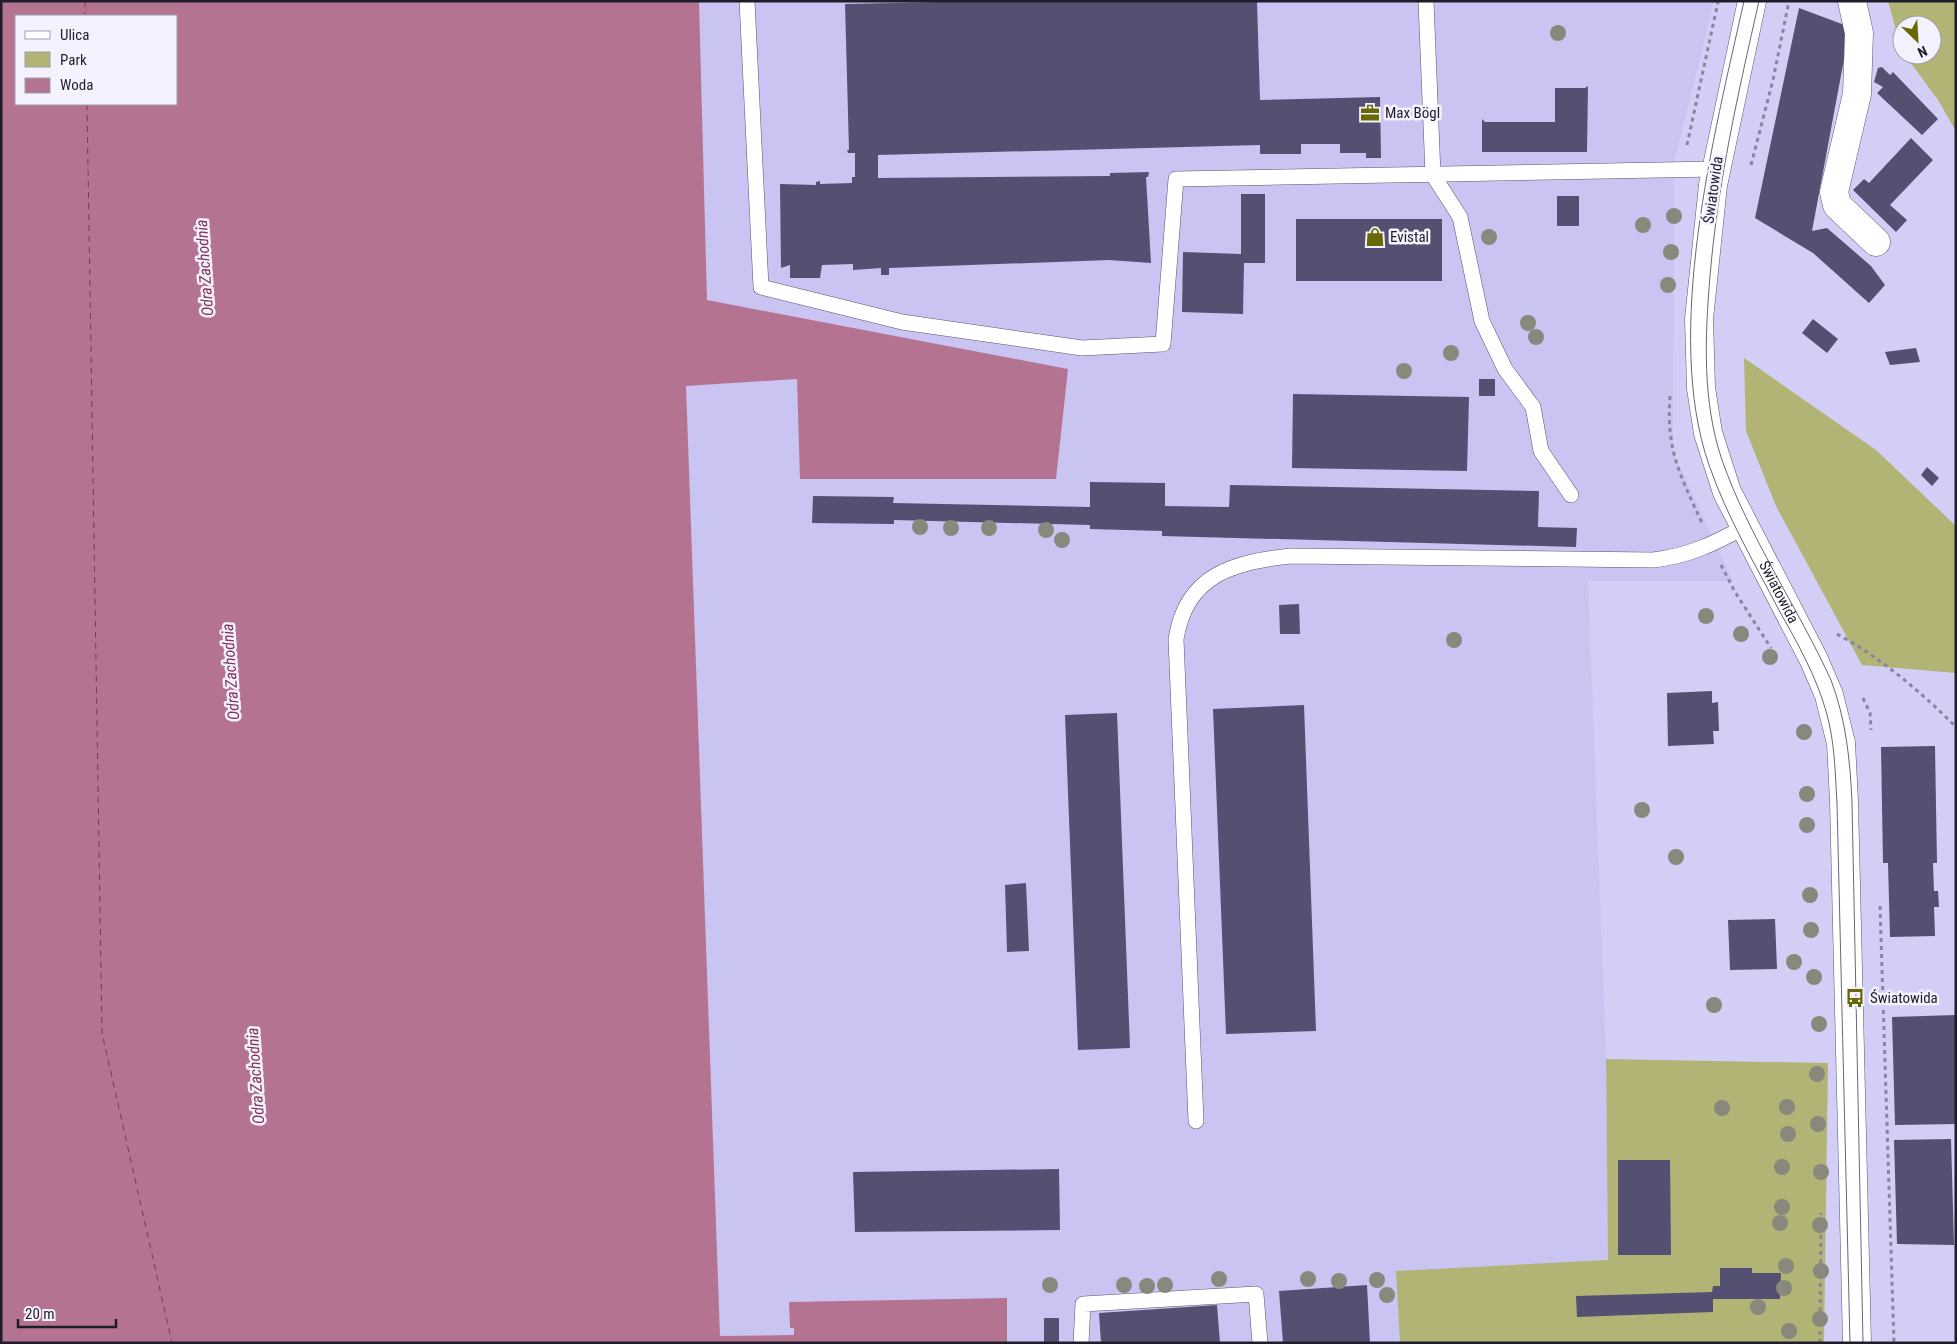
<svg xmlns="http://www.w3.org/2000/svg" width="1957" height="1344" font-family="'Roboto Condensed',sans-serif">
<rect width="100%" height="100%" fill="#d2cef5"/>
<!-- built -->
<path fill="#c9c4f2" d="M699,1H1714L1674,163L1673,452L1733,581H1588L1606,1059L1608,1260L1397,1271L1400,1343H720L686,385L707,300Z"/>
<!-- green -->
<path fill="#b1b475" d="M1888,1H1956V131L1938,100L1905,55H1932V25H1902V52Z
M1744,358L1876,450L1956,526V673L1862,665L1776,506L1746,431Z
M1606,1059L1828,1063L1824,1343H1400L1396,1271L1608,1260Z"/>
<!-- water -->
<path fill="#b57392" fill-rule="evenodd" d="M1,1H699L707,300L1068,369L1056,479H800L797,379L686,386L720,1336L794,1335V1328H790L789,1302L1007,1298V1343H1ZM16,16H176V104H16Z"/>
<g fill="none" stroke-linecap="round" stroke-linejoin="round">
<!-- ferry -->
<path stroke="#84335e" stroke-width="1" stroke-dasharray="6 5" stroke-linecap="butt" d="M85,1V16
M87,104L102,1033L172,1343"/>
</g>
<!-- building -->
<path fill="#545071" d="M988,1H1257L1260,100L1380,97L1381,158H1366V153H1340V144H1301V154H1260V145L878,155V178L1110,176V173L1149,172L1148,177H1146L1151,263L1109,260L889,268V275H881V268L853,270V264L822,265L820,278H790V265L781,268L780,184L816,185V182L820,181V184L852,183V177H855V153H848L847,150H849L845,4Z
M1799,8L1850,27L1812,231L1827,228L1871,266L1885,285L1869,303L1813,253L1755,218Z
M1882,67L1890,75L1893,72L1938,119L1922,135L1877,93L1883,87L1874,82L1878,68Z
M1588,86L1587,152H1482V119L1485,122H1555V88H1585Z
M1911,138L1933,160L1890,205L1907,220L1896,232L1853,190L1864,179L1869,183Z
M1241,194H1265V263H1241H1244L1243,314L1182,312L1183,252L1241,254Z
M1557,196H1579V226H1557Z
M1296,219H1442V281H1296Z
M1813,319L1838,339L1827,353L1802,333Z
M1916,348L1920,362L1890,365L1885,352Z
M1479,379H1495V396H1479Z
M1293,394L1469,397L1467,471L1292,468Z
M1927,467L1939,478L1932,486L1921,475Z
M1090,482L1165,483V506L1229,507L1230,485L1539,491L1538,527L1577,528L1576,547L1162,536V531L1090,529V525L894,520V524L812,523L813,496L894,497L893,503L1090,507Z
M1299,604L1300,634H1280L1279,605Z
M1712,691V703L1718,702L1719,731H1713L1714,744L1668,746L1667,693Z
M1304,705L1316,1031L1226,1034L1213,709Z
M1117,713L1130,1048L1078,1050L1065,715Z
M1935,746L1937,863H1933L1934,891H1938L1939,907H1934L1935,936L1890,937L1888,863H1883L1881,747Z
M1026,883L1029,951L1007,952L1005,885Z
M1775,919L1777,969L1730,970L1728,920Z
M1956,1015V1124L1895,1125L1892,1017Z
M1951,1139L1954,1245L1897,1244L1894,1140Z
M1618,1160H1670L1671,1255H1618Z
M1059,1169L1060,1230L855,1232L853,1172Z
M1720,1268H1752V1273H1781L1780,1299H1713V1312L1577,1317L1576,1296L1712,1292L1713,1286H1720Z
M1367,1285L1370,1343H1283L1279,1291Z
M1217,1305L1220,1343H1101L1099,1313Z
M1044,1318H1059V1343H1044Z"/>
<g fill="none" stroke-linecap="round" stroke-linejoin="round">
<!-- service casing -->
<g stroke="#585375" stroke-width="16">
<path id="service" d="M747,1L761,287L902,322L1082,348L1163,344L1176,179L1715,169
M1426,1L1433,175L1460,217L1482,321L1505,369L1533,407L1541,451L1571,495
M1196,1121L1176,639C1186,575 1233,562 1291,556L1653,560C1688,556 1714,544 1744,527
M1081,1343L1083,1304L1256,1294L1260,1343"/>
</g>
<!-- minor casing -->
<g stroke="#585375" stroke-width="29">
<path id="minor" d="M1852,1L1859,33L1857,94L1834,192L1837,205L1876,242"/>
</g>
<!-- tertiary casing -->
<g stroke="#585375" stroke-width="29">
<g id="tertiary">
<path id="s1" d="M1752,1L1713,185L1699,319L1701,388L1708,433L1727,492L1814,660L1829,695L1841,743L1844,801L1857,1343"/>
</g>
</g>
<!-- path -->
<path stroke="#8985a2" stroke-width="3" stroke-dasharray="4 4" stroke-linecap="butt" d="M1687,145L1718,2
M1751,165L1773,80L1789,1
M1670,396C1666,450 1680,475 1702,523
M1721,565L1735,592L1771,648
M1837,634C1880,657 1921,692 1956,727
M1863,698L1870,713L1871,730
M1880,906L1894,1343
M1820,1343L1821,1213"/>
<!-- service -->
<use href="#service" stroke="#fff" stroke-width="15"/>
<!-- minor -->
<use href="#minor" stroke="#fff" stroke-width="28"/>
<!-- tertiary -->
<use href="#tertiary" stroke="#fff" stroke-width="28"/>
<!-- tram -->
<path stroke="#68657d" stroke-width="1" d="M1744,1C1714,136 1663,332 1709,465C1727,517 1755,564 1780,612C1798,644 1816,676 1826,711C1835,742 1835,772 1837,803L1850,1343
M1759,1C1738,94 1718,181 1710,276C1705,337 1702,401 1722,460C1749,537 1797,606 1831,680C1846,720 1850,759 1852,802L1863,1343"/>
</g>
<!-- trees -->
<g fill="#89887c">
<circle cx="1558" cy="33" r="8"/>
<circle cx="1674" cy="216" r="8"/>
<circle cx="1643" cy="225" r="8"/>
<circle cx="1489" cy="237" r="8"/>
<circle cx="1671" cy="252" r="8"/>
<circle cx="1668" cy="285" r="8"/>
<circle cx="1528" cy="323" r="8"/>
<circle cx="1536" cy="337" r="8"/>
<circle cx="1451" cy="353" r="8"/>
<circle cx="1404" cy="371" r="8"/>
<circle cx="920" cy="527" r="8"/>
<circle cx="951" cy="528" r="8"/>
<circle cx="989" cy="528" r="8"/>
<circle cx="1046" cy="530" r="8"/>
<circle cx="1062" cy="540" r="8"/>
<circle cx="1706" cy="616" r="8"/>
<circle cx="1741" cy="634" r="8"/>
<circle cx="1454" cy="640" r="8"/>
<circle cx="1770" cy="657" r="8"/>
<circle cx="1804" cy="732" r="8"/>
<circle cx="1807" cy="794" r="8"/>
<circle cx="1642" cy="810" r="8"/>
<circle cx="1807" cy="825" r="8"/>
<circle cx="1676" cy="857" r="8"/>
<circle cx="1810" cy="895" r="8"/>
<circle cx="1811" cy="930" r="8"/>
<circle cx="1794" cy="962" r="8"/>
<circle cx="1814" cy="977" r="8"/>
<circle cx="1714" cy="1005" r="8"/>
<circle cx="1819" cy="1024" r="8"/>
<circle cx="1817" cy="1074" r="8"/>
<circle cx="1787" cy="1107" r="8"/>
<circle cx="1722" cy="1108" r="8"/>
<circle cx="1818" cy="1124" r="8"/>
<circle cx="1788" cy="1134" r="8"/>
<circle cx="1782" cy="1167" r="8"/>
<circle cx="1821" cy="1172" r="8"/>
<circle cx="1782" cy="1207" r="8"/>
<circle cx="1780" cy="1223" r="8"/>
<circle cx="1820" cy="1225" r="8"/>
<circle cx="1786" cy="1266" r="8"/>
<circle cx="1821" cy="1271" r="8"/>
<circle cx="1219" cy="1279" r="8"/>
<circle cx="1308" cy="1279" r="8"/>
<circle cx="1377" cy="1280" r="8"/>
<circle cx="1339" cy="1281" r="8"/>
<circle cx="1050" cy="1285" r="8"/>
<circle cx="1124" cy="1285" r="8"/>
<circle cx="1165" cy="1285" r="8"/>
<circle cx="1147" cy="1286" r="8"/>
<circle cx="1784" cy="1288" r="8"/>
<circle cx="1387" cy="1295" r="8"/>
<circle cx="1758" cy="1307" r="8"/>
<circle cx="1820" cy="1319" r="8"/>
<circle cx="1789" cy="1331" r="8"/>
</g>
<!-- icons -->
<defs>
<g id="office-bare" transform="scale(1.5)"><path d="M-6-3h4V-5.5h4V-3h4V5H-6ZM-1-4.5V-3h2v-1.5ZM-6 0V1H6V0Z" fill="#686905" stroke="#f3f2fe" stroke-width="2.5" paint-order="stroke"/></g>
<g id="shop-bare" transform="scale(1.5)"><path d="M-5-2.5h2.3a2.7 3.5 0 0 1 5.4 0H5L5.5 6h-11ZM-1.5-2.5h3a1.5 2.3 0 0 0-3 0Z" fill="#686905" stroke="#f3f2fe" stroke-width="2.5" paint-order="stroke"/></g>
<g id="bus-bare" transform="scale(1.5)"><path d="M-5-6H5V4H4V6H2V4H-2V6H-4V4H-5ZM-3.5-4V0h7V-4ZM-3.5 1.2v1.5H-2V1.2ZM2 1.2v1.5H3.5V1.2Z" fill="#686905" stroke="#f3f2fe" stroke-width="2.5" paint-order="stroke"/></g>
</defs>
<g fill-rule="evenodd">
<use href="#office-bare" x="1370" y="113"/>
<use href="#shop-bare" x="1375" y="237"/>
<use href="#bus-bare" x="1855" y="998"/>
</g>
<g text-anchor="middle" stroke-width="5" stroke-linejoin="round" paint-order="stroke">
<!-- poi labels -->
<g font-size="15" fill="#1f1d2b" stroke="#f3f2fe" text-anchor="start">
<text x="1385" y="118">Max Bögl</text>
<text x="1390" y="242">Evistal</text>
<text x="1870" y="1003">Światowida</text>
</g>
<!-- street labels -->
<g font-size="15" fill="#1f1d2b" stroke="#f3f2fe">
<text transform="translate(1713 190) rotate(-82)" y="5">Światowida</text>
<text dy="5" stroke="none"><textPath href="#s1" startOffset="612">Światowida</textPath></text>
</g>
<!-- water labels -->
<g font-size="16" font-style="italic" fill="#84335e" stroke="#f3f2fe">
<text transform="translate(204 268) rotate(-94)" y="6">Odra Zachodnia</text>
<text transform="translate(230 672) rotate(-94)" y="6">Odra Zachodnia</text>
<text transform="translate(255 1076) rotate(-94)" y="6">Odra Zachodnia</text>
</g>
</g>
<!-- border -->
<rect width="1957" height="1344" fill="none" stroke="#1f1d2b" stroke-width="5"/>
<!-- legend -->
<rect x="15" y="15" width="162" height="90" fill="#f3f2fe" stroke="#9e9daa"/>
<rect x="25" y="31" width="25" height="8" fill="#ffffff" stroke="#9e9daa"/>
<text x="60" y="40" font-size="15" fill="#1f1d2b">Ulica</text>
<rect x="25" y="52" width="25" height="15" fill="#b1b475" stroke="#9e9daa"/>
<text x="60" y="65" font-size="15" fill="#1f1d2b">Park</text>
<rect x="25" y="78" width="25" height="15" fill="#b57392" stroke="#9e9daa"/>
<text x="60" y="90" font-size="15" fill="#1f1d2b">Woda</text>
<!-- north arrow -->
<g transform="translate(1917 40) rotate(155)"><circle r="24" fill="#f3f2fe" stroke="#9e9daa"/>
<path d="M0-4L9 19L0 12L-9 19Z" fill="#686905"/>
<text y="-8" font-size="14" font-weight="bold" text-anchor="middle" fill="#1f1d2b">N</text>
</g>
<!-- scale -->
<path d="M18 1319v8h98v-8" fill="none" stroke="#1f1d2b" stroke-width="2.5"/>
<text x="25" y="1319" font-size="15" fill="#1f1d2b" stroke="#f3f2fe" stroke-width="4" paint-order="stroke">20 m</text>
</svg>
